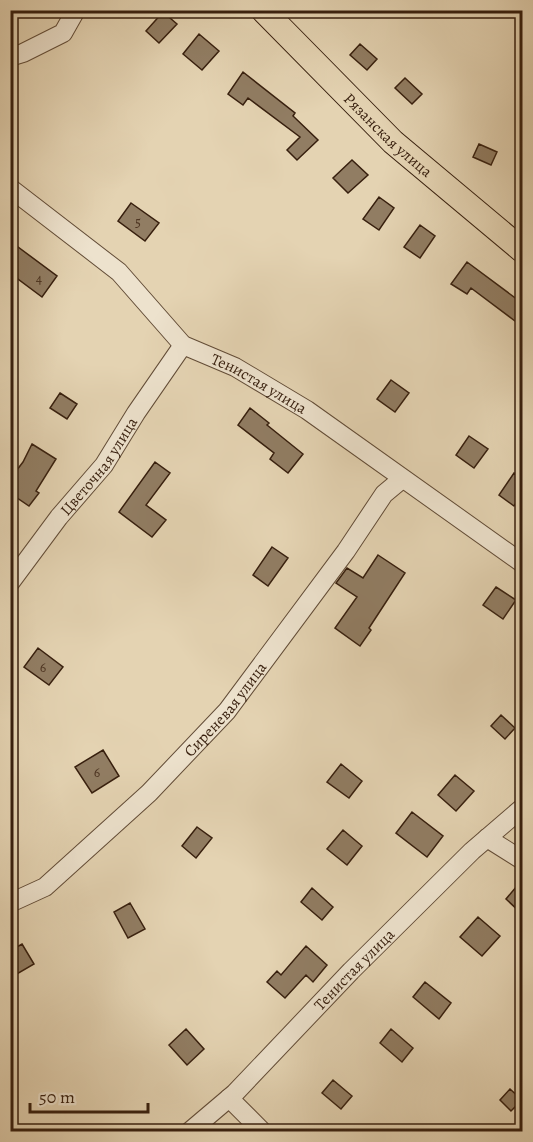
<svg xmlns="http://www.w3.org/2000/svg" width="533" height="1142" font-family="Alegreya,serif">
<rect width="100%" height="100%" fill="#e4d3b2"/>
<filter id="stains"><feTurbulence type="fractalNoise" baseFrequency=".00333" numOctaves="4"/><feColorMatrix values="0 0 0 0 .2 0 0 0 0 .09 0 0 0 0 .02 0 0 0 .5 -.17"/></filter>
<radialGradient id="worn" r=".72"><stop offset=".6" stop-color="#630" stop-opacity="0"/><stop offset="1" stop-color="#630" stop-opacity=".3"/></radialGradient>
<!-- building -->
<path fill="#917d63" stroke="#371f0e" stroke-width="1.5" d="M163,12L177,24L159,43L146,31Z
M199,34L219,51L202,70L183,54Z
M360,44L377,59L367,70L350,55Z
M243,72L295,113L293,116L318,140L297,160L287,150L300,137L248,98L243,105L228,94Z
M405,78L422,94L412,104L395,88Z
M479,144L497,152L491,165L473,157Z
M352,160L368,175L348,193L333,178Z
M379,197L394,208L379,230L363,219Z
M131,203L159,223L145,241L118,221Z
M420,225L435,236L420,258L404,247Z
M10,241L57,276L42,297L10,273Z
M467,262L522,303V311L515,321L471,288L467,294L451,284Z
M391,380L409,393L395,412L377,399Z
M60,393L77,404L67,419L50,408Z
M250,408L269,423L267,425L303,454L288,473L270,459L274,453L238,425Z
M469,436L488,449L474,468L456,455Z
M32,444L56,459L36,491L39,493L29,506L10,493V479L23,462Z
M155,462L170,473L146,505L166,520L152,537L119,512Z
M514,473L522,478V494L514,506L499,495Z
M272,547L288,558L268,586L253,575Z
M378,555L405,573L369,628L371,630L360,646L335,628L357,597L336,583L347,568L363,578Z
M496,587L516,600L503,619L483,605Z
M38,648L63,667L49,685L24,667Z
M501,715L515,728L505,739L491,726Z
M103,750L119,776L92,793L75,767Z
M341,764L362,781L349,798L327,782Z
M455,775L474,791L456,811L438,795Z
M412,812L443,836L427,857L396,833Z
M197,827L212,838L196,858L182,846Z
M343,830L362,846L347,865L327,849Z
M522,880V914L506,899Z
M312,888L333,907L322,920L301,902Z
M130,903L145,929L128,938L114,912Z
M478,917L500,936L482,956L460,937Z
M22,944L34,964L10,978V951Z
M306,946L327,965L313,982L306,975L285,998L267,982L277,971L281,975Z
M425,982L451,1003L439,1019L413,997Z
M186,1029L204,1049L187,1065L169,1045Z
M391,1029L413,1048L402,1062L380,1043Z
M333,1080L352,1096L341,1109L322,1093Z
M510,1089L522,1100L511,1111L500,1100Z"/>
<g fill="none" stroke-linecap="round" stroke-linejoin="round">
<!-- minor casing -->
<g stroke="#624c37" stroke-width="20">
<g id="minor">
<path d="M10,57L23,53L63,33L76,10"/>
<path id="s1" d="M10,188L119,272L183,345L235,367L307,410L522,563"/>
<path id="s2" d="M10,583L59,517L104,465L136,413L183,345"/>
<path d="M487,838L522,860"/>
<path id="s3" d="M10,903L45,887L149,793L227,711L346,551L384,494L402,479"/>
<path d="M229,1098L263,1132"/>
<path id="s4" d="M189,1132L235,1093L351,971L472,851L522,808"/>
</g>
</g>
<!-- major casing -->
<g stroke="#371f0e" stroke-width="26">
<g id="major">
<path id="s5" d="M263,10L393,142L522,250"/>
</g>
</g>
<!-- minor -->
<use href="#minor" stroke="#ede2cd" stroke-width="18"/>
<!-- major -->
<use href="#major" stroke="#e4d3b2" stroke-width="24"/>
</g>
<g text-anchor="middle" stroke-width="4.5" stroke-linejoin="round" paint-order="stroke">
<!-- number labels -->
<g font-size="14" fill="#4e3623">
<text x="138" y="227">5</text>
<text x="39" y="283">4</text>
<text x="43" y="672">6</text>
<text x="97" y="777">6</text>
</g>
<!-- street labels -->
<g font-size="16" fill="#371f0e" stroke="#ede2cd">
<text dy="6" stroke="none"><textPath href="#s5" startOffset="177">Рязанская улица</textPath></text>
<text dy="6" stroke="none"><textPath href="#s1" startOffset="320">Тенистая улица</textPath></text>
<text dy="6" stroke="none"><textPath href="#s2" startOffset="147">Цветочная улица</textPath></text>
<text dy="6" stroke="none"><textPath href="#s3" startOffset="292">Сиреневая улица</textPath></text>
<text dy="6" stroke="none"><textPath href="#s4" startOffset="232">Тенистая улица</textPath></text>
</g>
</g>
<!-- margin -->
<rect width="533" height="1142" fill="none" stroke="#e4d3b2" stroke-width="36"/>
<rect x="12" y="12" width="509" height="1118" fill="none" stroke="#371f0e" stroke-width="3"/>
<rect x="18" y="18" width="497" height="1106" fill="none" stroke="#371f0e" stroke-width="1.5"/>
<!-- scale -->
<path d="M30 1103v9h118v-9" fill="none" stroke="#371f0e" stroke-width="3"/>
<text x="39" y="1103" font-size="18" fill="#371f0e" stroke="#ede2cd" stroke-width="4.5" paint-order="stroke">50 m</text>
<rect width="100%" height="100%" filter="url(#stains)"/>
<rect width="100%" height="100%" fill="url(#worn)"/>
</svg>
